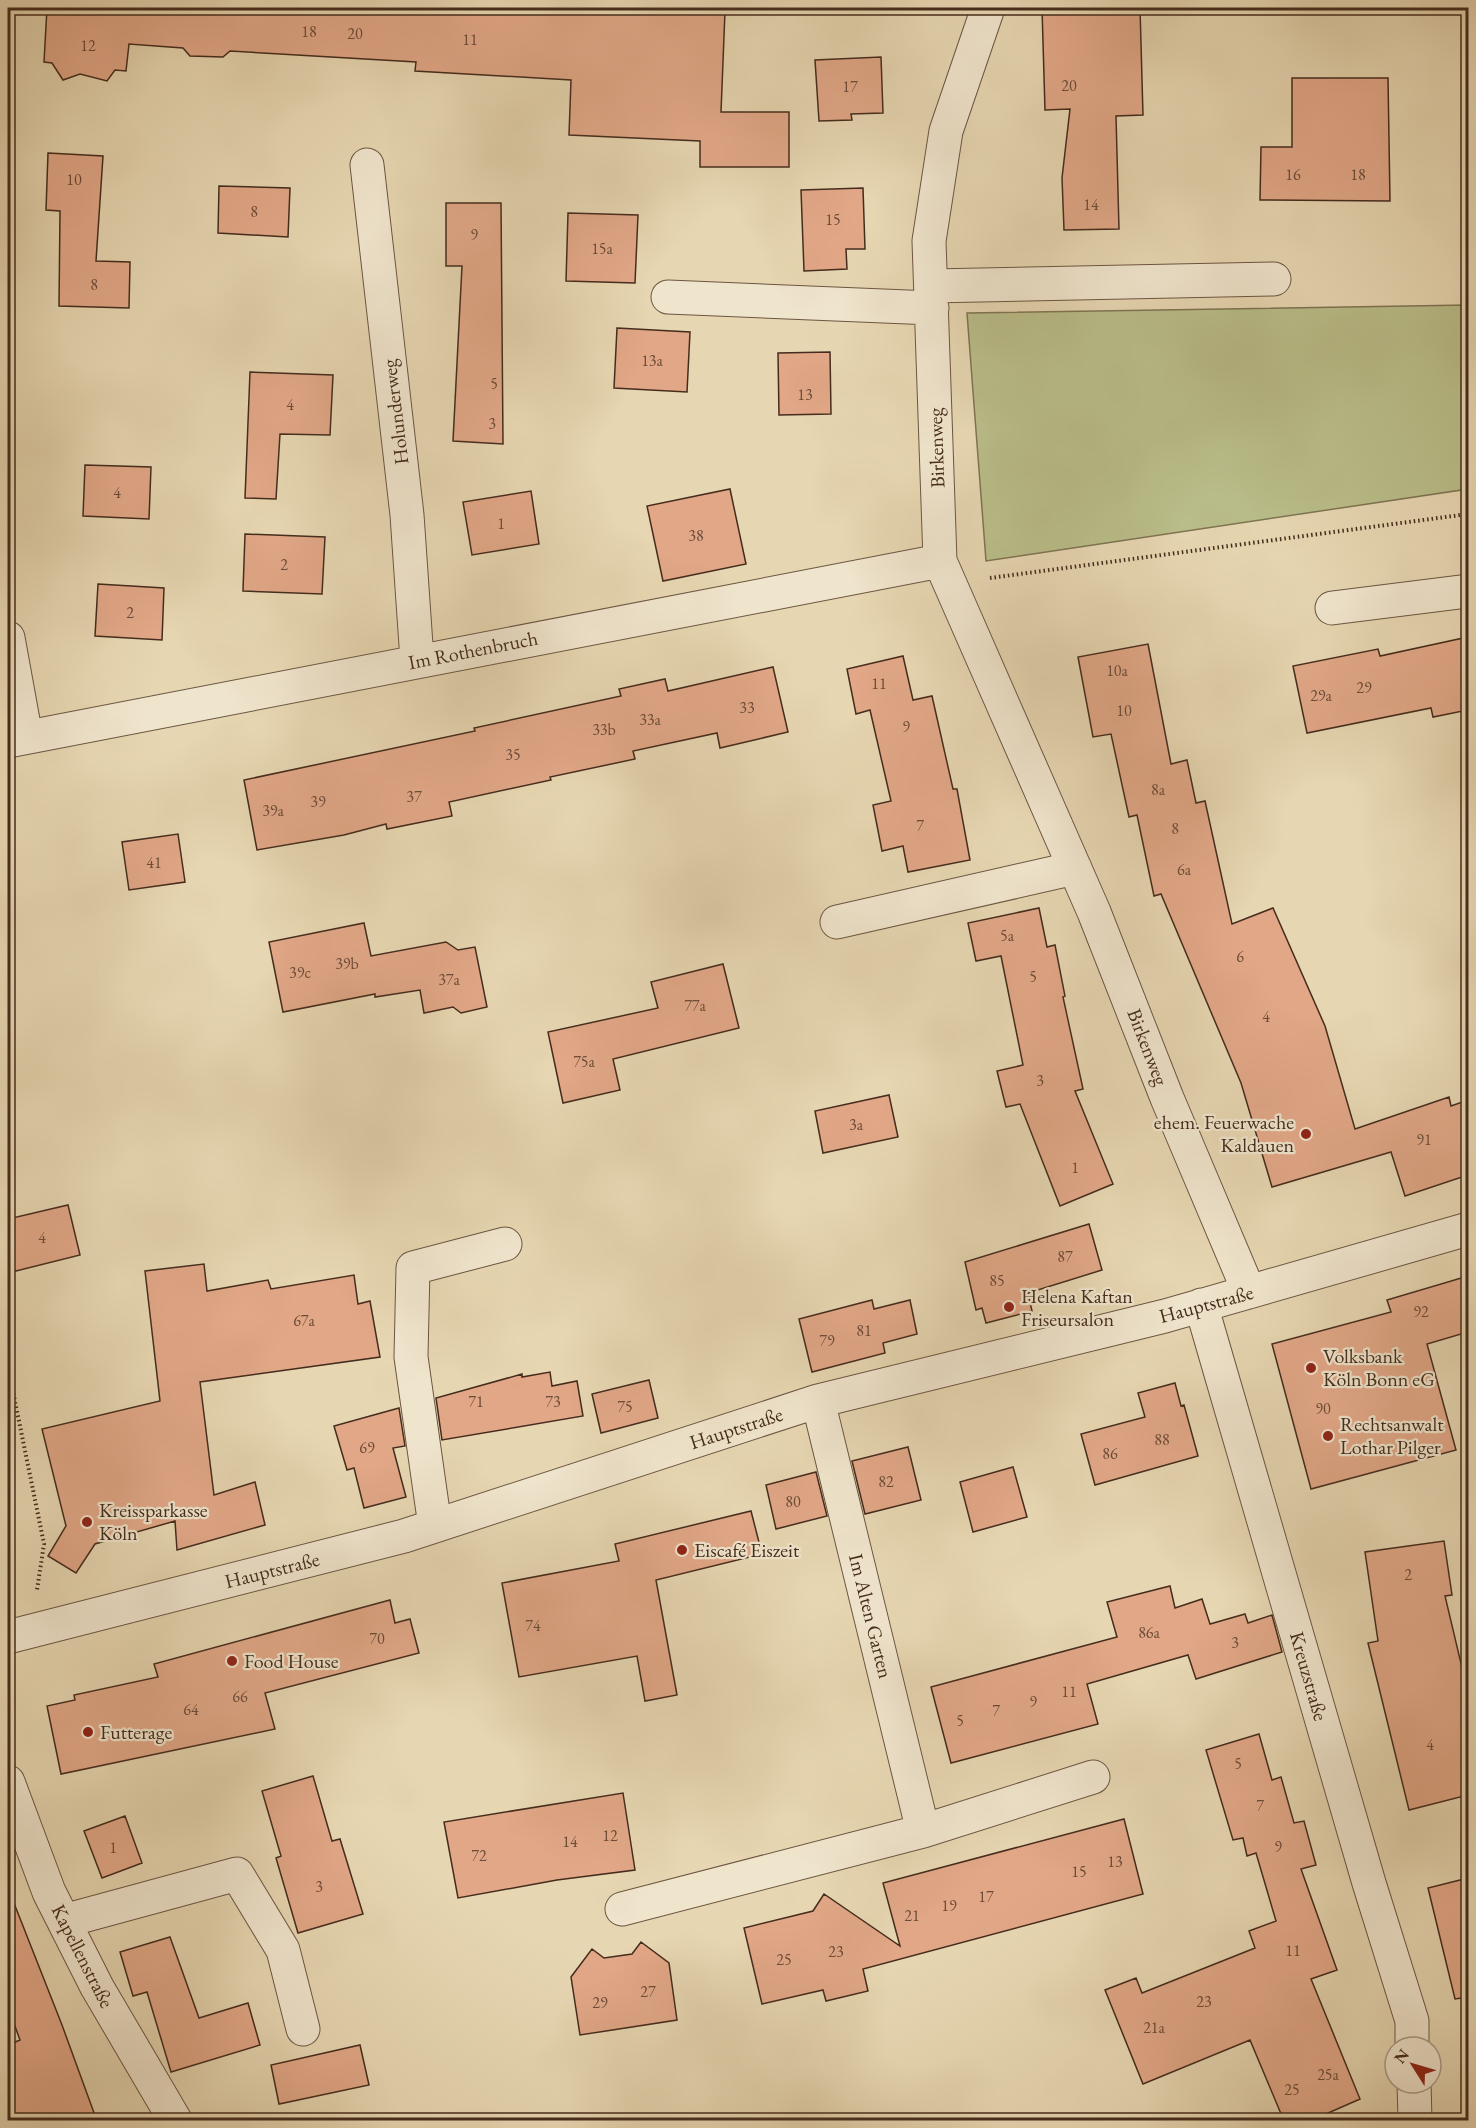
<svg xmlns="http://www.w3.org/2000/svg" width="1476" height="2128" font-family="'EB Garamond',serif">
<rect width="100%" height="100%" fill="#e6d6b1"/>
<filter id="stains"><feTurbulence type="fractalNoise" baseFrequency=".00333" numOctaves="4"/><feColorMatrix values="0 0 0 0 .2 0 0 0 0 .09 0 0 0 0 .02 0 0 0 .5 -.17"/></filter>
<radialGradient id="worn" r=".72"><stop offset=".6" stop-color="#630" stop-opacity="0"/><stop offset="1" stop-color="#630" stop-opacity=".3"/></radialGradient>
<!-- green -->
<path fill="#b9bd89" stroke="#7f7453" stroke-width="1.5" d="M1468,305V489L986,561L967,313Z"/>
<!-- building -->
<path fill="#e1a787" stroke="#452c1d" stroke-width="1.5" d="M47,8H620L725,11L721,112H789V167H700V141L569,135L571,80L415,71L416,62L230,51L223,57L190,56L183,48L129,44L126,71L115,70L107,81L80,74L63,80L52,63L44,62Z
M1042,8H1140L1143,115L1116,116L1119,229L1064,230L1062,178L1070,109L1045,110Z
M881,57L883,113L851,114L852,120L819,121L815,60Z
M1292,78H1388L1390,201L1260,200L1261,147H1292Z
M48,153L103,156L96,261L130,262L129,308L59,306L60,211L46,210Z
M219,186L290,188L288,237L218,233Z
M863,188L865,249H846L847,269L804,271L801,190Z
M446,203H501L503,444L453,441L462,266H446Z
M568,213L638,215L635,283L566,281Z
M617,328L690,332L687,392L614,388Z
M830,352L831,414L779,415L778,353Z
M250,372L333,375L330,435L280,434L276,499L245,498Z
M85,465L151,467L149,519L83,516Z
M730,489L746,564L663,581L647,506Z
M531,491L539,544L472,555L463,502Z
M245,534L325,537L322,594L243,591Z
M98,584L164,588L162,640L95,636Z
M1468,637V710L1433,717L1431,708L1307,733L1293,666L1378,649L1380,656Z
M1148,644L1171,764L1187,760L1196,803L1205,801L1232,924L1273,908L1325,1026L1355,1129L1449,1097L1451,1106L1468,1100V1175L1405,1196L1391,1152L1272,1187L1241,1083L1161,894L1154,896L1137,815L1129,817L1111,734L1093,737L1078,657Z
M903,656L913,700L932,696L953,789H957L970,860L908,872L903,846L882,851L873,805L891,801L870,710L856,714L847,669Z
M773,667L788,732L720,748L717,733L633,751L635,759L550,777L551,780L449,802L452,816L387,829L386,824L344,835L257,850L244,780L475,731L474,728L621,696L619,689L665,679L668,691Z
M178,834L185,882L129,890L122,842Z
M1039,908L1047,947L1055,945L1065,996L1063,997L1083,1089L1075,1091L1113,1184L1060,1206L1020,1104L1006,1107L997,1071L1023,1065L1001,956L976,961L968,923Z
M364,923L371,956L446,942L458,950L475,947L487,1007L461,1013L453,1007L424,1013L420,990L375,997V994L283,1012L269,942Z
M723,964L739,1028L613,1059L620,1090L563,1103L548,1032L658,1008L651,982Z
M889,1095L898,1137L823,1153L815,1111Z
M68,1205L80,1255L8,1273V1219Z
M1089,1224L1102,1270L1028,1293L1032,1311L986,1323L982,1308L976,1310L965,1262Z
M204,1264L207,1291L268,1280L271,1289L354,1275L358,1304L370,1301L380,1357L200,1382L214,1495L255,1482L265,1525L177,1550L175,1521L95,1544L76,1573L48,1556L66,1526L42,1429L160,1401L145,1271Z
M1468,1276V1332L1427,1344L1456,1450L1311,1489L1272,1344L1391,1312L1387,1300Z
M872,1300L874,1309L910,1300L917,1334L883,1343L885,1353L812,1372L799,1319Z
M550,1372L552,1386L577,1381L583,1416L442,1440L436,1398L522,1374V1377Z
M649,1380L658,1418L601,1433L592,1394Z
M1175,1383L1181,1406L1184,1405L1198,1456L1095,1485L1081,1434L1145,1417L1138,1393Z
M399,1408L405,1446L393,1448L406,1497L364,1508L354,1468L347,1470L334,1426Z
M908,1447L921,1500L865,1514L852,1461Z
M1013,1467L1027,1517L973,1532L960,1482Z
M816,1472L827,1516L776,1529L766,1485Z
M751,1511L762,1554L656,1580L677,1695L645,1701L637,1656L519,1677L502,1583L619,1561L615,1544Z
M1444,1541L1452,1595L1445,1596L1468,1693V1795L1409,1810L1368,1643L1378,1641L1365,1552Z
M1170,1586L1175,1608L1202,1599L1210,1624L1245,1614L1248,1623L1272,1615L1282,1652L1196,1679L1188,1655L1087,1684L1098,1724L951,1763L931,1687L1117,1637L1107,1602Z
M390,1600L395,1623L410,1619L419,1653L265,1693L275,1729L61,1774L47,1706L75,1700L74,1695L158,1677L154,1664Z
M1259,1734L1272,1780L1281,1777L1294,1823L1304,1821L1316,1865L1301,1869L1337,1970L1311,1979L1360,2099L1310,2121H1284L1250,2040L1143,2084L1105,1990L1136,1978L1142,1993L1255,1948L1249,1931L1276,1921L1256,1853L1247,1856L1243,1838L1233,1840L1206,1750Z
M313,1776L332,1841L340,1839L363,1914L298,1933L276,1858L281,1856L262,1791Z
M623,1793L635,1870L557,1880L458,1898L444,1822Z
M125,1816L142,1863L102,1878L84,1831Z
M1124,1819L1143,1894L863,1969L868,1991L826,2001L823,1990L762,2004L744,1928L813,1911L824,1894L900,1946L883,1883Z
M1468,1878V1997L1455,1999L1428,1888Z
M10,1893L62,2025L97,2121H8V2045L20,2040L8,2007V1894Z
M170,1937L199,2018L248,2003L260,2045L171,2072L147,1992L133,1996L120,1952Z
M641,1942L669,1963L677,2020L580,2035L571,1977L592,1949L604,1958L632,1954Z
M360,2045L369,2085L279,2104L271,2065Z"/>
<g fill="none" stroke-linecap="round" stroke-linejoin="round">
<!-- minor casing -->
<g stroke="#6d5642" stroke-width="35">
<path id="minor" d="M988,8L946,131L929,241L940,561L1094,912L1167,1098L1249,1292
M367,165L407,515L417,660
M931,286L1274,279
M668,297L932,308
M1332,608L1468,591
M8,638L26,737
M8,741L940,561
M837,922L1075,868
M1201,1305L1369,1883L1412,2021V2047
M435,1526L411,1357L413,1268L505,1244
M8,1637L404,1536L818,1401L1165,1316L1468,1229
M8,1782L49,1892L97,1987L175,2120
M923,1831L1093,1777
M622,1909L923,1831L818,1401
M64,1921L237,1874L283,1950L303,2029
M1414,2083L1415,2120"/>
</g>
<!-- path -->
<path stroke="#452c1d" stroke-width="4" stroke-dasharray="1.5 3" stroke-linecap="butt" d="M990,578L1468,514
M8,1367L44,1544L37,1590"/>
<!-- minor -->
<use href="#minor" stroke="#efe4cc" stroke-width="33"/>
</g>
<!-- markers -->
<g fill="#8f2418" stroke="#efe4cc" stroke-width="2">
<circle cx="1306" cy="1134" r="6"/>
<circle cx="1009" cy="1307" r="6"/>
<circle cx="1311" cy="1368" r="6"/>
<circle cx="1328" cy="1436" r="6"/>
<circle cx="87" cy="1522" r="6"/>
<circle cx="682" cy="1550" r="6"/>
<circle cx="232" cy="1661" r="6"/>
<circle cx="88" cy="1732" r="6"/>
</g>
<g text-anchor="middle" stroke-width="4.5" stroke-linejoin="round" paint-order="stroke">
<!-- number labels -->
<g font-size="16" fill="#6c4b38">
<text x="309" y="37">18</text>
<text x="355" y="39">20</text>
<text x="470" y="45">11</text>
<text x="88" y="51">12</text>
<text x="1069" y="91">20</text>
<text x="850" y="92">17</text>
<text x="1293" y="180">16</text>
<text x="1358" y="180">18</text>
<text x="74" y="185">10</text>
<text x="1091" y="210">14</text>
<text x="254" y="217">8</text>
<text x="833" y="225">15</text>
<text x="474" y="240">9</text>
<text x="602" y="254">15a</text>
<text x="94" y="290">8</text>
<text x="652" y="366">13a</text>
<text x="494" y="389">5</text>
<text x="805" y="400">13</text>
<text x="290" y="410">4</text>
<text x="492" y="429">3</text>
<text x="117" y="498">4</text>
<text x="501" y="529">1</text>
<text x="696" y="541">38</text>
<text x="284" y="570">2</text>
<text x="130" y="618">2</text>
<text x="1117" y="676">10a</text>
<text x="879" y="689">11</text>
<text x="1364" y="693">29</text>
<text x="1321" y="701">29a</text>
<text x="747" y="713">33</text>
<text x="1124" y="716">10</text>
<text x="650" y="725">33a</text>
<text x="906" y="732">9</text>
<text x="604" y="735">33b</text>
<text x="513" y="760">35</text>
<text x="1158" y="795">8a</text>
<text x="414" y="802">37</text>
<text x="318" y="807">39</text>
<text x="273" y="816">39a</text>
<text x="920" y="831">7</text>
<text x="1175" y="834">8</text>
<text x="154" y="868">41</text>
<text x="1184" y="875">6a</text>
<text x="1007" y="941">5a</text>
<text x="1240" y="962">6</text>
<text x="347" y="969">39b</text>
<text x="300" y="978">39c</text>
<text x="1033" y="982">5</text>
<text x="449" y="985">37a</text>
<text x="695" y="1011">77a</text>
<text x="1266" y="1022">4</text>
<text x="584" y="1067">75a</text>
<text x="1040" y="1086">3</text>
<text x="856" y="1130">3a</text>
<text x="1424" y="1145">91</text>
<text x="1075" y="1173">1</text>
<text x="42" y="1243">4</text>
<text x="1065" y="1262">87</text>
<text x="997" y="1286">85</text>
<text x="1421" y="1317">92</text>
<text x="304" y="1326">67a</text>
<text x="864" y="1336">81</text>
<text x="827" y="1346">79</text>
<text x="476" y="1407">71</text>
<text x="553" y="1407">73</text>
<text x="625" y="1412">75</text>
<text x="1323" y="1414">90</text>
<text x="1162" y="1445">88</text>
<text x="367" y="1453">69</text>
<text x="1110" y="1459">86</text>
<text x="886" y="1487">82</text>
<text x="793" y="1507">80</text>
<text x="1408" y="1580">2</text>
<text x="533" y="1631">74</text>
<text x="1149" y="1638">86a</text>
<text x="377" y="1644">70</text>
<text x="1235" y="1648">3</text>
<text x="1069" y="1697">11</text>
<text x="240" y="1702">66</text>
<text x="1033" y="1707">9</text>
<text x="191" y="1715">64</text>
<text x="996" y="1716">7</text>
<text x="960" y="1726">5</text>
<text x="1430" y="1750">4</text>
<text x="1238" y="1769">5</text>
<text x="1260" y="1811">7</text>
<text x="610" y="1841">12</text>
<text x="570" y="1847">14</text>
<text x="1278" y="1852">9</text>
<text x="113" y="1853">1</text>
<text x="479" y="1861">72</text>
<text x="1115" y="1867">13</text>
<text x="1079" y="1877">15</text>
<text x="319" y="1892">3</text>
<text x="986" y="1902">17</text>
<text x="949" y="1911">19</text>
<text x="912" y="1921">21</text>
<text x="1293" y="1956">11</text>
<text x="836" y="1957">23</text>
<text x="784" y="1965">25</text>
<text x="648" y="1997">27</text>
<text x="1204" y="2007">23</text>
<text x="600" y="2008">29</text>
<text x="1154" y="2033">21a</text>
<text x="1328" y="2080">25a</text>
<text x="1292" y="2095">25</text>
</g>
<!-- street labels -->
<g font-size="20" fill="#452c1d" stroke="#efe4cc">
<text transform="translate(395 412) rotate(-97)" y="7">Holunderweg</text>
<text transform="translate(936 448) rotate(-92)" y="7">Birkenweg</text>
<text transform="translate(473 650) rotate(-11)" y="7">Im Rothenbruch</text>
<text transform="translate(1148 1047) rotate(69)" y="7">Birkenweg</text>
<text transform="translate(1206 1304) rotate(-15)" y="7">Hauptstraße</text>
<text transform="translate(736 1428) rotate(-18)" y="7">Hauptstraße</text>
<text transform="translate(272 1570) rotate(-14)" y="7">Hauptstraße</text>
<text transform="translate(871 1616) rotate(76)" y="7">Im Alten Garten</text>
<text transform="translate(1309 1676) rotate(74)" y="7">Kreuzstraße</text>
<text transform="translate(83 1956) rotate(63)" y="7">Kapellenstraße</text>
</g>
<!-- poi labels -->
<g font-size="20" fill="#452c1d" stroke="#efe4cc" text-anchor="start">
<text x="1294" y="1129" text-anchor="end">ehem. Feuerwache<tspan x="1294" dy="23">Kaldauen</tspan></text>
<text x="1021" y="1303">Helena Kaftan<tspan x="1021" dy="23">Friseursalon</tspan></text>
<text x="1323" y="1363">Volksbank<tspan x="1323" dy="23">Köln Bonn eG</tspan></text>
<text x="1340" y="1431">Rechtsanwalt<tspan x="1340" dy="23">Lothar Pilger</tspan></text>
<text x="99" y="1517">Kreissparkasse<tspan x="99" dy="23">Köln</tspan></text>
<text x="694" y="1557">Eiscafé Eiszeit</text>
<text x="244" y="1668">Food House</text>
<text x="100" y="1739">Futterage</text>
</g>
</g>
<!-- margin -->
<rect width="1476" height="2128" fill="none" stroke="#e6d6b1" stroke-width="30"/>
<rect x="9" y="9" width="1458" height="2110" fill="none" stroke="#452c1d" stroke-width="3"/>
<rect x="15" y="15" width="1446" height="2098" fill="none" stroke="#452c1d" stroke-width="1.5"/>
<!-- north arrow -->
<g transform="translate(1413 2065) rotate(307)"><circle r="28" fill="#efe4cc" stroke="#ab9a86" stroke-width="1.5"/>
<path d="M0-4.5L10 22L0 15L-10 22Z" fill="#8f2418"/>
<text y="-9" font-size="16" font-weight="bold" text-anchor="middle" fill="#452c1d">N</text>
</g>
<rect width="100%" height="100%" filter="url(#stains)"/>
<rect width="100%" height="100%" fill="url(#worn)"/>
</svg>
